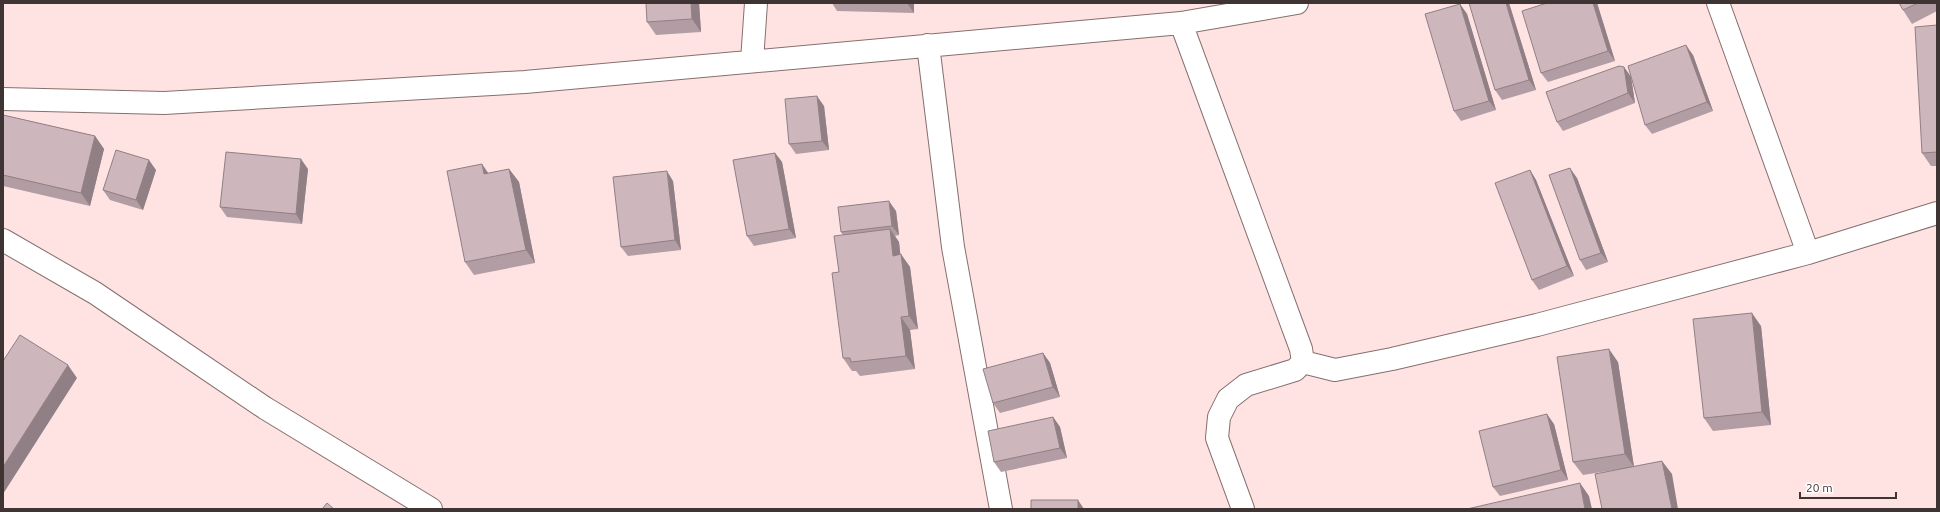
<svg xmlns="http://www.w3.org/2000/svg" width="1940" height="512" font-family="Ubuntu,sans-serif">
<rect width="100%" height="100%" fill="#fee3e2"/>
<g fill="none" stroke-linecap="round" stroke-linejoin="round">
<!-- minor casing -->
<g stroke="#866f6e" stroke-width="24">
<path id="minor" d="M1181,23L1301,349L1303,362L1295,370L1246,385L1228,399L1219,417L1217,438L1243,509
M928,45L953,247L1001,509
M752,61L756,3
M3,99L164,103L525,82L1181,23L1297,3
M3,240L95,293L265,408L431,509
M1808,253L1937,213
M1303,362L1335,370L1392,359L1537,325L1808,253L1718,3"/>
</g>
<!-- minor -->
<use href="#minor" stroke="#fff" stroke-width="22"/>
</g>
<!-- wall -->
<path fill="#b19da3" d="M699,3L701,32L656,35L647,22Z
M832,3H914V13L837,11Z
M1509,3L1536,90L1502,100L1495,90Z
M1547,3H1597L1615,61L1548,82L1541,73Z
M1899,3H1937V11L1912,24L1903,10Z
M1460,4L1467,14L1496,110L1461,121L1454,111Z
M1937,25V166H1931L1922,153Z
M1693,55L1713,111L1652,134L1645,125Z
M1624,67L1631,77L1635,103L1563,131L1557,122Z
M824,106L829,150L796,154L789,144Z
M3,115L95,136L104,149L90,206L3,186Z
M775,153L782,162L796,238L754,246L747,236Z
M308,169L302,224L227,217L220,207Z
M509,169L519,182L535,263L474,275L465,262L489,173Z
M156,170L143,210L110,200L103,190Z
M1530,170L1536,180L1574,276L1539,290L1532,280Z
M1577,178L1608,262L1586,270L1580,260Z
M673,181L681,250L628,256L621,247Z
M896,211L899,235L895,236L899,242L900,254L910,267L918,329L910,330L915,369L860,376L856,371H852L843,358L839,272L843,235L841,232Z
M1761,326L1771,425L1713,431L1704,418Z
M1043,353L1050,363L1060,397L1000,413L993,403Z
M1618,362L1634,467L1672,474L1621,469L1583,475L1573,462Z
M1053,417L1060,427L1067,458L1001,472L994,462Z
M1554,424L1568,480L1500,496L1493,487Z"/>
<!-- shaded-wall -->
<path fill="#907f84" d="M691,3H699L701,32L692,19Z
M907,3H914V13Z
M1506,3H1509L1536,90L1529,80Z
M1593,3H1597L1615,61L1608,51Z
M1460,4L1467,14L1496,110L1489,101Z
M1686,45L1693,55L1713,111L1707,102Z
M1624,67L1631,77L1635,103L1628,93Z
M817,96L824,106L829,150L822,141Z
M95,136L104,149L90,206L81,193Z
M775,153L782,162L796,238L789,229Z
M301,159L308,169L302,224L296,214Z
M149,160L156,170L143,210L136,200Z
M482,164L491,177L484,174Z
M1570,168L1577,178L1608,262L1601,253Z
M509,169L519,182L535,263L526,250Z
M1530,170L1536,180L1574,276L1567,266Z
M667,171L673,181L681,250L675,240Z
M889,201L896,211L899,235L892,226Z
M890,229L899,242L902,269L893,256Z
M901,254L910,267L918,329L909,316Z
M1752,313L1761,326L1771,425L1762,412Z
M901,317L910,330L915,369L906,356Z
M1609,349L1618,362L1634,467L1625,454Z
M1043,353L1050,363L1060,397L1053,387Z
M68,365L77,378L3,494V467Z
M1547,414L1554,424L1568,480L1561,470Z
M1053,417L1060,427L1067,458L1060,448Z
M1662,461L1672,474L1678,509H1672Z
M1580,483L1589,496L1592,509H1585Z
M1078,500L1084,509H1078Z"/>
<!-- building -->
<path fill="#ceb6bd" stroke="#907f84" d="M646,3H691L692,19L647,22Z
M1469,3H1506L1529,80L1495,90Z
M1547,3H1593L1608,51L1541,73L1522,11Z
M1899,3H1918L1903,10Z
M1460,4L1489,101L1454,111L1425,14Z
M1937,25V152L1922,153L1915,27Z
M1686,45L1707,102L1645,125L1628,66Z
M1619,66L1624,67L1628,93L1557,122L1546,92Z
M817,96L822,141L789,144L785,99Z
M3,115L95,136L81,193L3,175Z
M116,150L149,160L136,200L103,190Z
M226,152L301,159L296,214L220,207Z
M775,153L789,229L747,236L733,160Z
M482,164L484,174L509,169L526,250L465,262L447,171Z
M1570,168L1601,253L1580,260L1549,175Z
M1530,170L1567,266L1532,280L1495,183Z
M667,171L675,240L621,247L613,177Z
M889,201L892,226L841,232L838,207Z
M890,229L893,256L901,254L909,316L901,317L906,356L851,362L850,358H843L832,273L839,272L834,236Z
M1752,313L1762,412L1704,418L1693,319Z
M20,335L68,365L3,467V361Z
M1609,349L1625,454L1573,462L1557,357Z
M1043,353L1053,387L993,403L983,369Z
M1547,414L1561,470L1493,487L1479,431Z
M1053,417L1060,448L994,462L988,431Z
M1662,461L1672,509H1602L1595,474Z
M1580,483L1585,509H1467Z
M1031,500H1078V509H1031Z
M327,503L334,509H322Z"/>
<!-- border -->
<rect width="1940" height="512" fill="none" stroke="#3f3434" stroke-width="8"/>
<!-- scale -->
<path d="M1800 492v6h96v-6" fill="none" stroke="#3f3434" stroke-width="2"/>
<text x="1806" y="492" font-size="12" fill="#3f3434" stroke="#ffffff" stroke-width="3" paint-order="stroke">20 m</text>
</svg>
